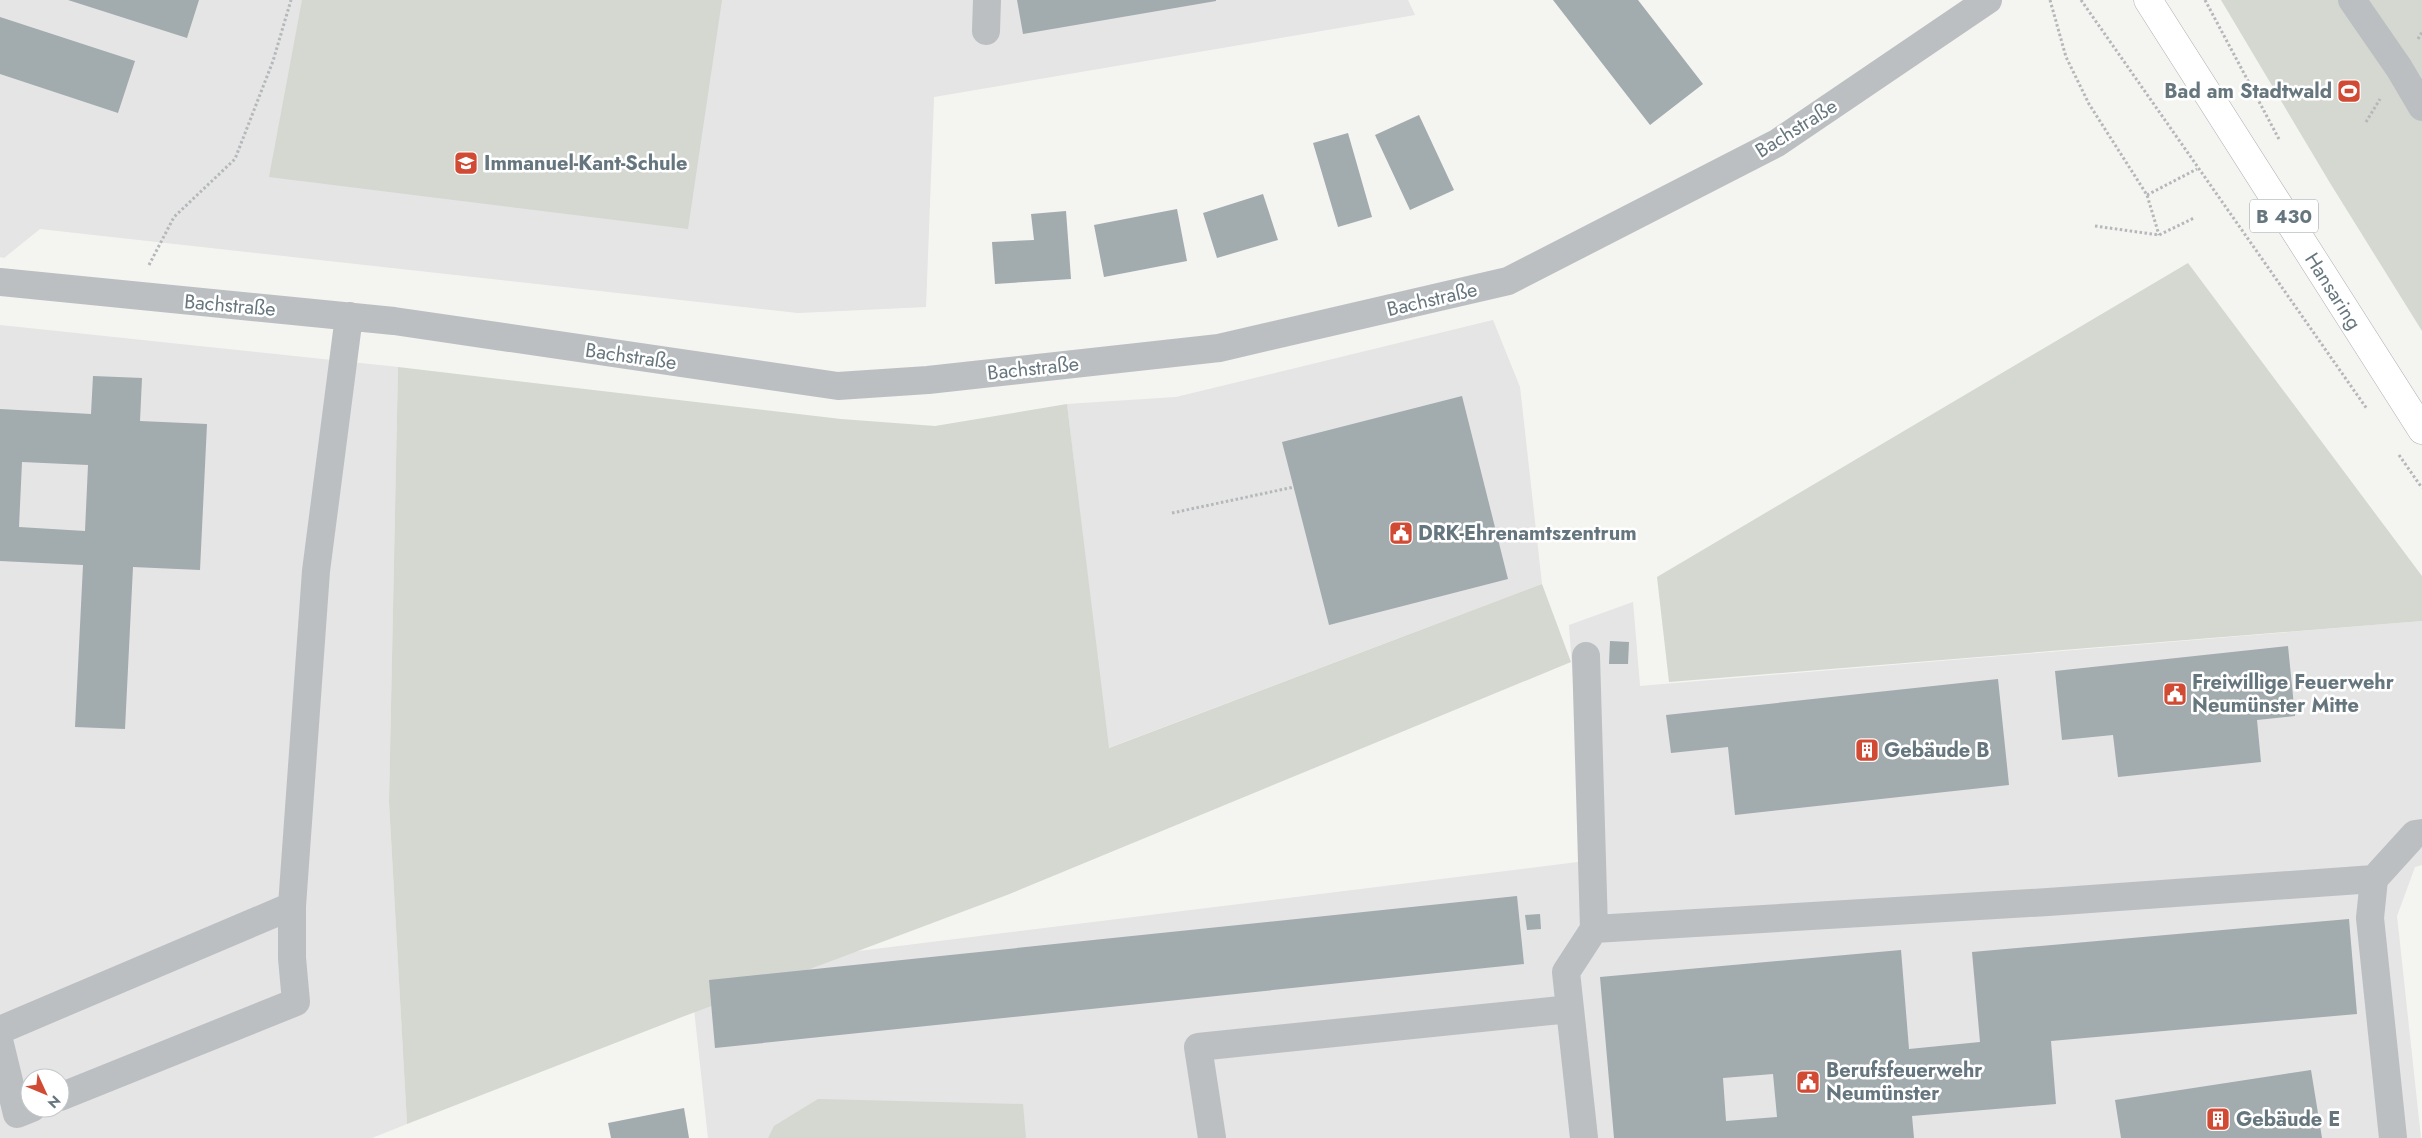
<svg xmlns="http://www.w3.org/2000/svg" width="2422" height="1138" font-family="Jost,sans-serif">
<rect width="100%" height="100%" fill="#f4f4f0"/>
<!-- built -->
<path fill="#e4e5e4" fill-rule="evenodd" d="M0,0H1408L1415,15L934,97L926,307L798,313L40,229L4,258L0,257Z
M1493,320L1520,387L1542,584L1108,748L1067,404L1176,397Z
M0,325L398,367L389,802L407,1124L372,1138H0ZM30,1078H60V1108H30Z
M1633,602L1640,686L2422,621V865L2415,867L2397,916L2421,1138H708L690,972L1586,861L1569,625Z"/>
<!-- green -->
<path fill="#d4d8d0" d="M302,0H722L688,229L269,177Z
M2221,0H2422V331L2330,183Z
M2188,263L2422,576V621L1669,682L1657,577Z
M398,367L841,419L935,426L1067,404L1109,748L1542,584L1571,662L1007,895L682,1017L407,1124L389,802Z
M818,1099L1023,1104L1026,1138H768L774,1126Z"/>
<!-- building -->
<path fill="#a2abae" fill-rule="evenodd" d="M68,0H199L187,38Z
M1017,0H1216V1L1023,34Z
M1553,0H1638L1703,84L1650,125Z
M0,17L135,61L118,113L0,74Z
M1419,115L1454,190L1410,210L1375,135Z
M1348,133L1372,217L1338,227L1313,143Z
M1263,194L1278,240L1217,258L1203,213Z
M1177,209L1187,261L1104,277L1094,225Z
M1066,211L1071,279L995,284L992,242L1034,240L1031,214Z
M93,376L142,378L140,421L207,424L200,570L133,567L125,729L75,727L83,565L0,561V409L91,414ZM22,462L88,465L85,531L19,527Z
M1462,396L1508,579L1329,625L1282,442Z
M1610,641L1629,642L1628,664H1609Z
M2288,646L2295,716L2257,720L2261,762L2118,777L2113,735L2062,740L2055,671Z
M1998,679L2009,785L1735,815L1728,747L1671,753L1666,715Z
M1517,896L1524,964L715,1048L709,980Z
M1540,914L1541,929L1527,930L1525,915Z
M2349,919L2357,1014L2051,1041L2056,1104L1912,1116L1914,1138H1614L1600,977L1901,950L1909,1049L1980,1042L1972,952ZM1773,1074L1777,1117L1726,1121L1723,1078Z
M2311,1070L2322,1138H2121L2115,1100Z
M684,1108L689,1138H611L608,1123Z"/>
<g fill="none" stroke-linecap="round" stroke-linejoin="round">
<!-- major casing -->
<g stroke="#adb2b4" stroke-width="29">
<g id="major">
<path id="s1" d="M2148,0L2422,430"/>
</g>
</g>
<!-- path -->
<path stroke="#b5b8ba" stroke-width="3" stroke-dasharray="2.5 2.5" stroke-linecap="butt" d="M2050,0L2066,57L2089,104L2147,195L2159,235
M2081,0L2367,409
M2205,0L2280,141
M2418,39L2422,32
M2366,122L2380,99
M2147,195L2197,169
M2095,226L2159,235L2194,218
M149,265L174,217L235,159L273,61L291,0
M2399,455L2422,488
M1172,513L1294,487"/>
<!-- minor -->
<path stroke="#bbbfc2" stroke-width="28" d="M2352,0L2399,68L2422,107
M986,31L987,0
M0,282L394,321L838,386L928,380L1219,348L1508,281L1777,143L1988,0
M2374,879L2370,918L2393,1138
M1594,929L2048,902L2374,879L2415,834L2422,833
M0,1030L292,906
M0,1044L17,1114L32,1108
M60,1097L296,1002L292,958V906L316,571L349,316
M1212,1138L1198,1047L1570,1009
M1584,1138L1566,972L1594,929L1586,656"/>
<!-- major -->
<use href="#major" stroke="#fff" stroke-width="28"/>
</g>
<!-- icons -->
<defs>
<g id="stadium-square" transform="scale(1.25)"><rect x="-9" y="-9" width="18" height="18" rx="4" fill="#d04a34" stroke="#fff"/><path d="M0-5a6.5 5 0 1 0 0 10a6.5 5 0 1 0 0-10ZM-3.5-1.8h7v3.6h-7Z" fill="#fff"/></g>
<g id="school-square" transform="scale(1.25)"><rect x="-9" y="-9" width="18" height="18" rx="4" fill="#d04a34" stroke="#fff"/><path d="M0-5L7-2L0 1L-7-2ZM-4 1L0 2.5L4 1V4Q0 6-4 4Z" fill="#fff"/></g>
<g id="civic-square" transform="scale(1.25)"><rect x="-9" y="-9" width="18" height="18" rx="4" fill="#d04a34" stroke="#fff"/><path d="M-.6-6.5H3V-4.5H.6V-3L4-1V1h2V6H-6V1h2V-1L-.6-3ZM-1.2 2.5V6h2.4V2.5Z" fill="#fff"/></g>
<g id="building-square" transform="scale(1.25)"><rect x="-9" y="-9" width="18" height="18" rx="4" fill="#d04a34" stroke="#fff"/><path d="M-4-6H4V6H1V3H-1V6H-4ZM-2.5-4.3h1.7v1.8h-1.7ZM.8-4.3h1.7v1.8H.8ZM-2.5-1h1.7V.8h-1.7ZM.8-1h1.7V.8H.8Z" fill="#fff"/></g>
</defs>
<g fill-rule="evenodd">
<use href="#stadium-square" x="2349" y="91"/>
<use href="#school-square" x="466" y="163"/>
<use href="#civic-square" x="1401" y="533"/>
<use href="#civic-square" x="2175" y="694"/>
<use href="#building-square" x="1867" y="750"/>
<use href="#civic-square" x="1808" y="1082"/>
<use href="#building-square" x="2218" y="1119"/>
</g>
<g text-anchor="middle" stroke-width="5" stroke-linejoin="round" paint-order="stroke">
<!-- shield labels -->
<rect fill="#fff" stroke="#949fa5" stroke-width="1" x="2250" y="199.5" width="68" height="33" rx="4"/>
<g font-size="19" font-weight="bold" fill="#66767e">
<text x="2284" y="223">B 430</text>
</g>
<!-- poi labels -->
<g font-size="20" font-weight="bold" fill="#66767e" stroke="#fff" text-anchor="start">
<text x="2332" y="98" text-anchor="end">Bad am Stadtwald</text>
<text x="484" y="170">Immanuel-Kant-Schule</text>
<text x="1418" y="540">DRK-Ehrenamtszentrum</text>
<text x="2192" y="689">Freiwillige Feuerwehr<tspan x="2192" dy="23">Neumünster Mitte</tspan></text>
<text x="1884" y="757">Gebäude B</text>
<text x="1826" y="1077">Berufsfeuerwehr<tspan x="1826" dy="23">Neumünster</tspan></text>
<text x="2236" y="1126">Gebäude E</text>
</g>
<!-- street labels -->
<g font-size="20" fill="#66767e" stroke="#fff">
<text transform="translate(1796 128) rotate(-32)" y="7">Bachstraße</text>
<text dy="7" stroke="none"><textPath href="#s1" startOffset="345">Hansaring</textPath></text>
<text transform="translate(1432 299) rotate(-13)" y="7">Bachstraße</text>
<text transform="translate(230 305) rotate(5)" y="7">Bachstraße</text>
<text transform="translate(631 356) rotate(8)" y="7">Bachstraße</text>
<text transform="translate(1033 368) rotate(-6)" y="7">Bachstraße</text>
</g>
</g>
<!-- north arrow -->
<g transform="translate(45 1093) rotate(134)"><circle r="24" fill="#ffffff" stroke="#c2c8cb"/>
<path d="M0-4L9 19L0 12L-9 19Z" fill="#d04a34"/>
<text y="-8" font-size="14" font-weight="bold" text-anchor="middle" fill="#66767e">N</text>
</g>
</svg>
